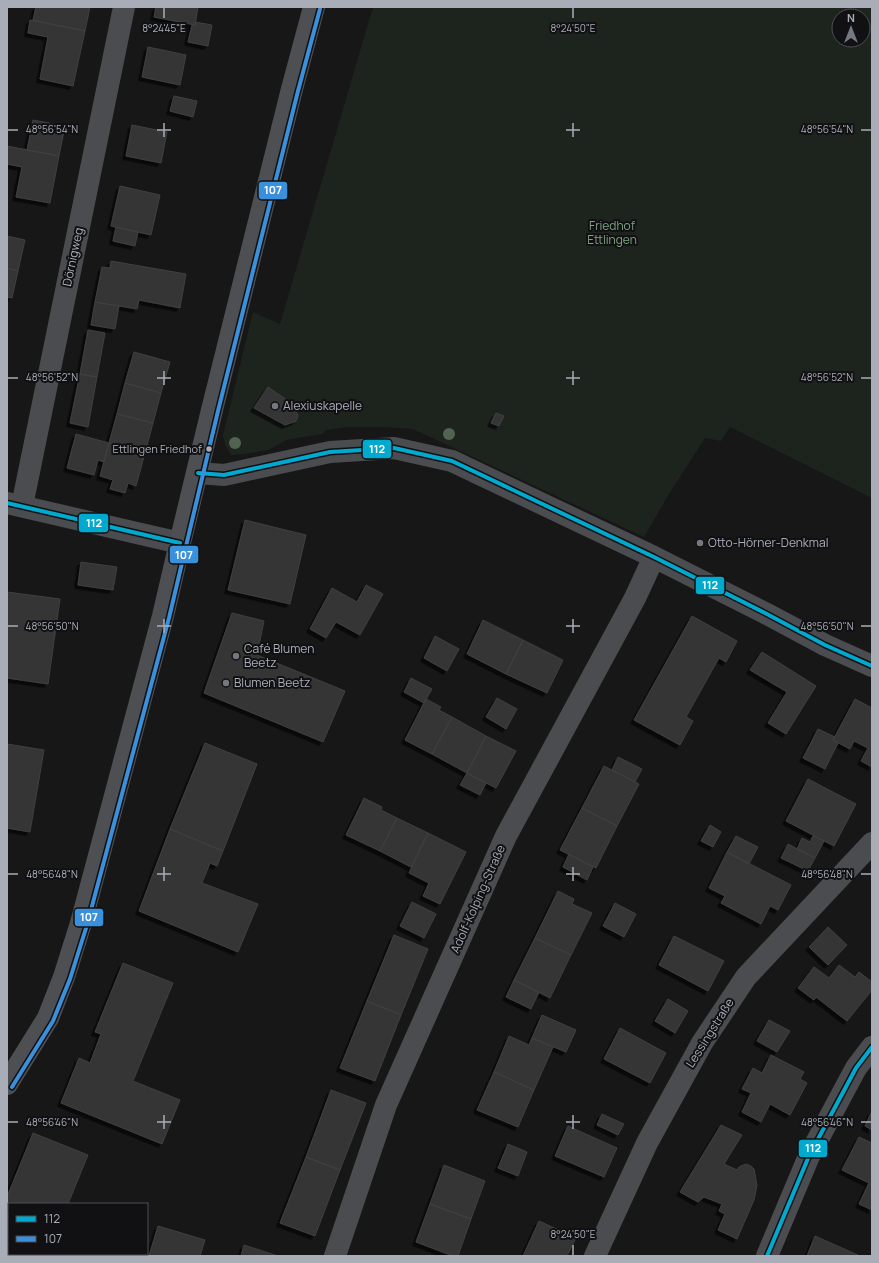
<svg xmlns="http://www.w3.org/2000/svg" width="879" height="1263" font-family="Manrope,sans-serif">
<defs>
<filter id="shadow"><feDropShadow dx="-3.5" dy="3.5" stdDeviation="0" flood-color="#0009"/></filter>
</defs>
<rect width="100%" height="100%" fill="#171717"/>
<!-- green -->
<path fill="#1d241e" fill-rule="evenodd" d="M373,7H872V498L730,427L721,441L705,438L669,494L644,537L413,429L383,427H346L327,430L322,434L286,440L268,450L244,454L231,455L225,445L223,435L253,312L280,324ZM839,16H863V40H839Z"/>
<!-- building -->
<path fill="#353536" stroke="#3f4043" filter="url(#shadow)" d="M36,7H90L85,31L33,20Z
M156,7H198L195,25L154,17Z
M30,20L85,31L73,86L40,79L48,37L28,33Z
M195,22L212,25L208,46L188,42L192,25H195Z
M148,47L186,55L180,85L142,77Z
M174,96L197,101L193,117L170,111Z
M33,120L65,126L59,156L27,150Z
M132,125L167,132L161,163L126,156Z
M7,146L59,156L50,203L16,197L22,167L7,164Z
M120,186L160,195L151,235L111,226Z
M116,227L138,232L135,246L113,241Z
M7,236L25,240L18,271L7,268Z
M111,261L186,274L180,308L139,300L137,309L95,302L102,267L110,268Z
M7,268L18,271L12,298L7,297Z
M95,302L119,306L115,329L91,325Z
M88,330L105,333L97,377L80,374Z
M134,352L170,362L161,393L125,383Z
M80,374L97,377L88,427L70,423Z
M125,383L161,393L153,423L117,414Z
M268,387L294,405L298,416L296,421L285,425L254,408Z
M496,413L504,416L499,426L491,423Z
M117,414L153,423L145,453L109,443Z
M76,434L109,443L104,462L98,460L94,475L67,468Z
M109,443L145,453L136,486L128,483L125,493L110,489L113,480L100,476Z
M245,520L306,535L290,604L228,590Z
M81,562L117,567L113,590L78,585Z
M366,585L383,594L360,635L336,622L326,638L310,629L332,588L357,602Z
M7,592L60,599L48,684L7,678Z
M232,613L264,621L257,655L345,691L323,742L204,693Z
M692,616L737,641L726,662L719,658L686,717L693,721L680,745L634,720Z
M483,620L523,640L506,674L467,654Z
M435,636L459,649L447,671L424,658Z
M523,640L563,660L547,693L506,674Z
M762,652L816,686L786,734L768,723L787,692L750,670Z
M411,678L432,689L424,703L404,692Z
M497,698L517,709L506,729L486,717Z
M426,699L441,707L439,710L452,717L432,754L405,740Z
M855,699L872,708V767L861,761L868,748L854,741L850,749L833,740Z
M452,717L486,736L467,773L432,754Z
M818,729L835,737L833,740L838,743L825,769L803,758Z
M486,736L516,751L496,788L467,773Z
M205,743L257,764L223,851L170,829Z
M7,744L44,750L30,832L7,828Z
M618,757L642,769L635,782L612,770Z
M604,766L639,784L617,826L582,808Z
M467,773L486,783L480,795L460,785Z
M808,779L856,804L834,846L786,821Z
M364,798L382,807L381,810L397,818L380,851L346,835Z
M582,808L617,826L596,868L560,850Z
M397,818L428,833L411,867L380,851Z
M710,825L721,832L713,847L701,841Z
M170,829L223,851L217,866L210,863L202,883L258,904L238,952L139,911Z
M428,833L466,852L440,904L423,896L429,883L409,873Z
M736,836L758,847L749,864L727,852Z
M813,836L824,841L815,858L797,849L802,838L810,842Z
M788,844L815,858L808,871L781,858Z
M727,852L791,885L778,910L770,906L761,924L721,903L725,896L709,888Z
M569,854L593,867L587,880L563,867Z
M558,891L574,899L572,904L592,913L571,955L535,938Z
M412,902L436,914L424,938L400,926Z
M615,903L636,914L624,937L603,926Z
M828,927L847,945L828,965L809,947Z
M394,935L428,949L401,1015L367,1001Z
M674,936L724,961L708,991L659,965Z
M535,938L571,955L550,998L514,980Z
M123,963L173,983L133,1081L180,1100L162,1144L61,1103L79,1058L90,1063L101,1034L95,1032Z
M839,965L855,977L859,972L872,982V990L847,1021L816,997L814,1000L798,988L814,967L829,978Z
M514,980L539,992L531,1009L506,997Z
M668,999L688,1011L675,1033L655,1021Z
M367,1001L401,1015L375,1081L340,1068Z
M542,1015L576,1030L566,1052L532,1038Z
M769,1020L790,1031L777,1052L757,1041Z
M620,1028L666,1053L650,1083L604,1059Z
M509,1036L529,1045L532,1038L553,1047L534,1090L494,1072Z
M771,1055L804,1072L800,1079L807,1083L790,1115L770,1104L761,1122L742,1112L751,1093L742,1089L753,1068L762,1073Z
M494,1072L534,1090L518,1127L477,1110Z
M331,1090L366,1103L340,1170L306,1157Z
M872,1111V1130L865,1126Z
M602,1114L624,1124L618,1135L597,1125Z
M721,1125L742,1135L724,1164L737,1170L739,1167L746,1164L751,1166L754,1169L757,1185L754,1200L737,1239L718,1230L725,1214L719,1211L722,1204L704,1197L698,1202L680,1192Z
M568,1126L617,1148L604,1177L555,1156Z
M33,1133L88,1155L68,1204H9V1254H76L81,1256H7V1197Z
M859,1137L872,1143V1210L859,1204L869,1183L842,1170Z
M508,1144L527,1152L518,1176L498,1168Z
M306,1157L340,1170L315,1236L280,1223Z
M444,1165L485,1181L471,1219L430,1204Z
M430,1204L471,1219L458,1256H453L416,1242Z
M539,1221L576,1238L567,1256H523Z
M158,1226L205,1240L200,1256H149Z
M815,1236L860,1256H807Z
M244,1245L278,1256H241Z"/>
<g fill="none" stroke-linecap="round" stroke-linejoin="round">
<!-- minor -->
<path stroke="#4b4c50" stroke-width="22" d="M198,473L224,475L330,452L394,448L452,461L654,557L765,613L825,645L872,666
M7,503L180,543
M22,506L124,7
M335,1256L386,1105L506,836L635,598L654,557
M595,1256L647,1143L702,1043L746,977L872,843
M767,1256L809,1156L856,1068L872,1047"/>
<!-- major -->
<path stroke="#4d4f52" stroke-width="22" d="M7,1084L48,1018L64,977L81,923L163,616L180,543L212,410L292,89L314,7"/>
<!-- bus-1 casing -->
<g stroke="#111113" stroke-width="7">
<path id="bus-1" d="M198,473L224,475L330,452L394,448L452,461L654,557L765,613L825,645L872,666
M7,503L180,543
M767,1256L809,1156L856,1068L872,1047"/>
</g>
<!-- bus-2 casing -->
<g stroke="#111113" stroke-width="7">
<path id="bus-2" d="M12,1087L53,1021L70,979L87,925L169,618L218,411L298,91L320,9"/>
</g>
<!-- bus-1 -->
<use href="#bus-1" stroke="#00a9ce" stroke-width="4"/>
<!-- bus-2 -->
<use href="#bus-2" stroke="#3a90db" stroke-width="4"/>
</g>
<!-- trees -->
<g fill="#506451">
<circle cx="449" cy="434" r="6"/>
<circle cx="235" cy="443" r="6"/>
</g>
<!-- ticks -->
<path fill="none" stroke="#a8adb8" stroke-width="1.5" d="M164,8V18M573,8V18M164,123V137M573,123V137M8,130H18M157,130H171M566,130H580M861,130H871M164,371V385M573,371V385M8,378H18M157,378H171M566,378H580M861,378H871M164,619V633M573,619V633M8,626H18M157,626H171M566,626H580M861,626H871M164,867V881M573,867V881M8,874H18M157,874H171M566,874H580M861,874H871M164,1115V1129M573,1115V1129M8,1122H18M157,1122H171M566,1122H580M861,1122H871M573,1245V1255"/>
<!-- markers -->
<g fill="#757880" stroke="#111113" stroke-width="1.5">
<circle cx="275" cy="406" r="4"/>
<circle cx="700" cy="543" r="4"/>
<circle cx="236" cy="656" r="4"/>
<circle cx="226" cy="683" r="4"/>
</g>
<circle fill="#a8adb8" stroke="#111113" stroke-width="1.5" cx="209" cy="449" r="3.5"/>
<g text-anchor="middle" stroke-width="4" stroke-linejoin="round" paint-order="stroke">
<!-- bus labels -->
<g font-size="11" fill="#a8adb8" stroke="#111113" text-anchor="end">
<text x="202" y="453">Ettlingen Friedhof</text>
</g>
<!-- park labels -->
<g font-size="12" fill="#7fa381" stroke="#111113">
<text x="612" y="230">Friedhof<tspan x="612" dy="14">Ettlingen</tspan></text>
</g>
<!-- street labels -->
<g font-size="12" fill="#a8adb8" stroke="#111113">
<text transform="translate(73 257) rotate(-78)" y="4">Dörnigweg</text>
<text transform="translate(478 899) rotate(-66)" y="4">Adolf-Kolping-Straße</text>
<text transform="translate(710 1033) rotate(-58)" y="4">Lessingstraße</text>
</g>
<!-- poi labels -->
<g font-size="12" fill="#a8adb8" stroke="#111113" text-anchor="start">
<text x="283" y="410">Alexiuskapelle</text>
<text x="708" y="547">Otto-Hörner-Denkmal</text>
<text x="244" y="653">Café Blumen<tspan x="244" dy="14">Beetz</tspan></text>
<text x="234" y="687">Blumen Beetz</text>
</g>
</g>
<g font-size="10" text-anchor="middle" fill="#a8adb8" stroke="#111113" stroke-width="4" stroke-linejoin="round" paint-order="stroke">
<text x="164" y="32">8°24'45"E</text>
<text x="573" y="32">8°24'50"E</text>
<text x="52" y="133">48°56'54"N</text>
<text x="827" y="133">48°56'54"N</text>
<text x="52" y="381">48°56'52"N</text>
<text x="827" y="381">48°56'52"N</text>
<text x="52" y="630">48°56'50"N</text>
<text x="827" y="630">48°56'50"N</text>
<text x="52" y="878">48°56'48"N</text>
<text x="827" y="878">48°56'48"N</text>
<text x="52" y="1126">48°56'46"N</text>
<text x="827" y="1126">48°56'46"N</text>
<text x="573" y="1238">8°24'50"E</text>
</g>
<g stroke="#111113" stroke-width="1.5">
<rect x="258" y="181" width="30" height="19" rx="4" fill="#3a90db"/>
<rect x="362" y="439" width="30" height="20" rx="4" fill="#00a9ce"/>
<rect x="78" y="513" width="31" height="20" rx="4" fill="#00a9ce"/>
<rect x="169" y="545" width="30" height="19" rx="4" fill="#3a90db"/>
<rect x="695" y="576" width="30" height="19" rx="4" fill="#00a9ce"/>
<rect x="74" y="908" width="30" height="19" rx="4" fill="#3a90db"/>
<rect x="798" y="1139" width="30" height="19" rx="4" fill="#00a9ce"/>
</g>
<g font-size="11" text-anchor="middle" font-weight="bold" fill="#fff">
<text x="273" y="194">107</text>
<text x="377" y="453">112</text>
<text x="94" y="527">112</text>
<text x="184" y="559">107</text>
<text x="710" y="589">112</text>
<text x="89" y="921">107</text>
<text x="813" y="1152">112</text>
</g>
<!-- border -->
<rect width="879" height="1263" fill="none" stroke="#a8adb8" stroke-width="16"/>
<!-- legend -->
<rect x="8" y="1203" width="140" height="52" fill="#111113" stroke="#4d4f55"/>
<rect x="16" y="1216" width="20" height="6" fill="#00a9ce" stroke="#4d4f55"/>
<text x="44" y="1223" font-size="12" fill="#a8adb8">112</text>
<rect x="16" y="1236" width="20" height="6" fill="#3a90db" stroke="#4d4f55"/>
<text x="44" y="1243" font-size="12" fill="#a8adb8">107</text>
<!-- north arrow -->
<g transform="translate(851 28)"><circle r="19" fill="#111113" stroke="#4d4f55"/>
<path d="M0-3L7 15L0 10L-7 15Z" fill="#757880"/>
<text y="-6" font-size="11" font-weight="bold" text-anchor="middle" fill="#a8adb8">N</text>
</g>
</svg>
